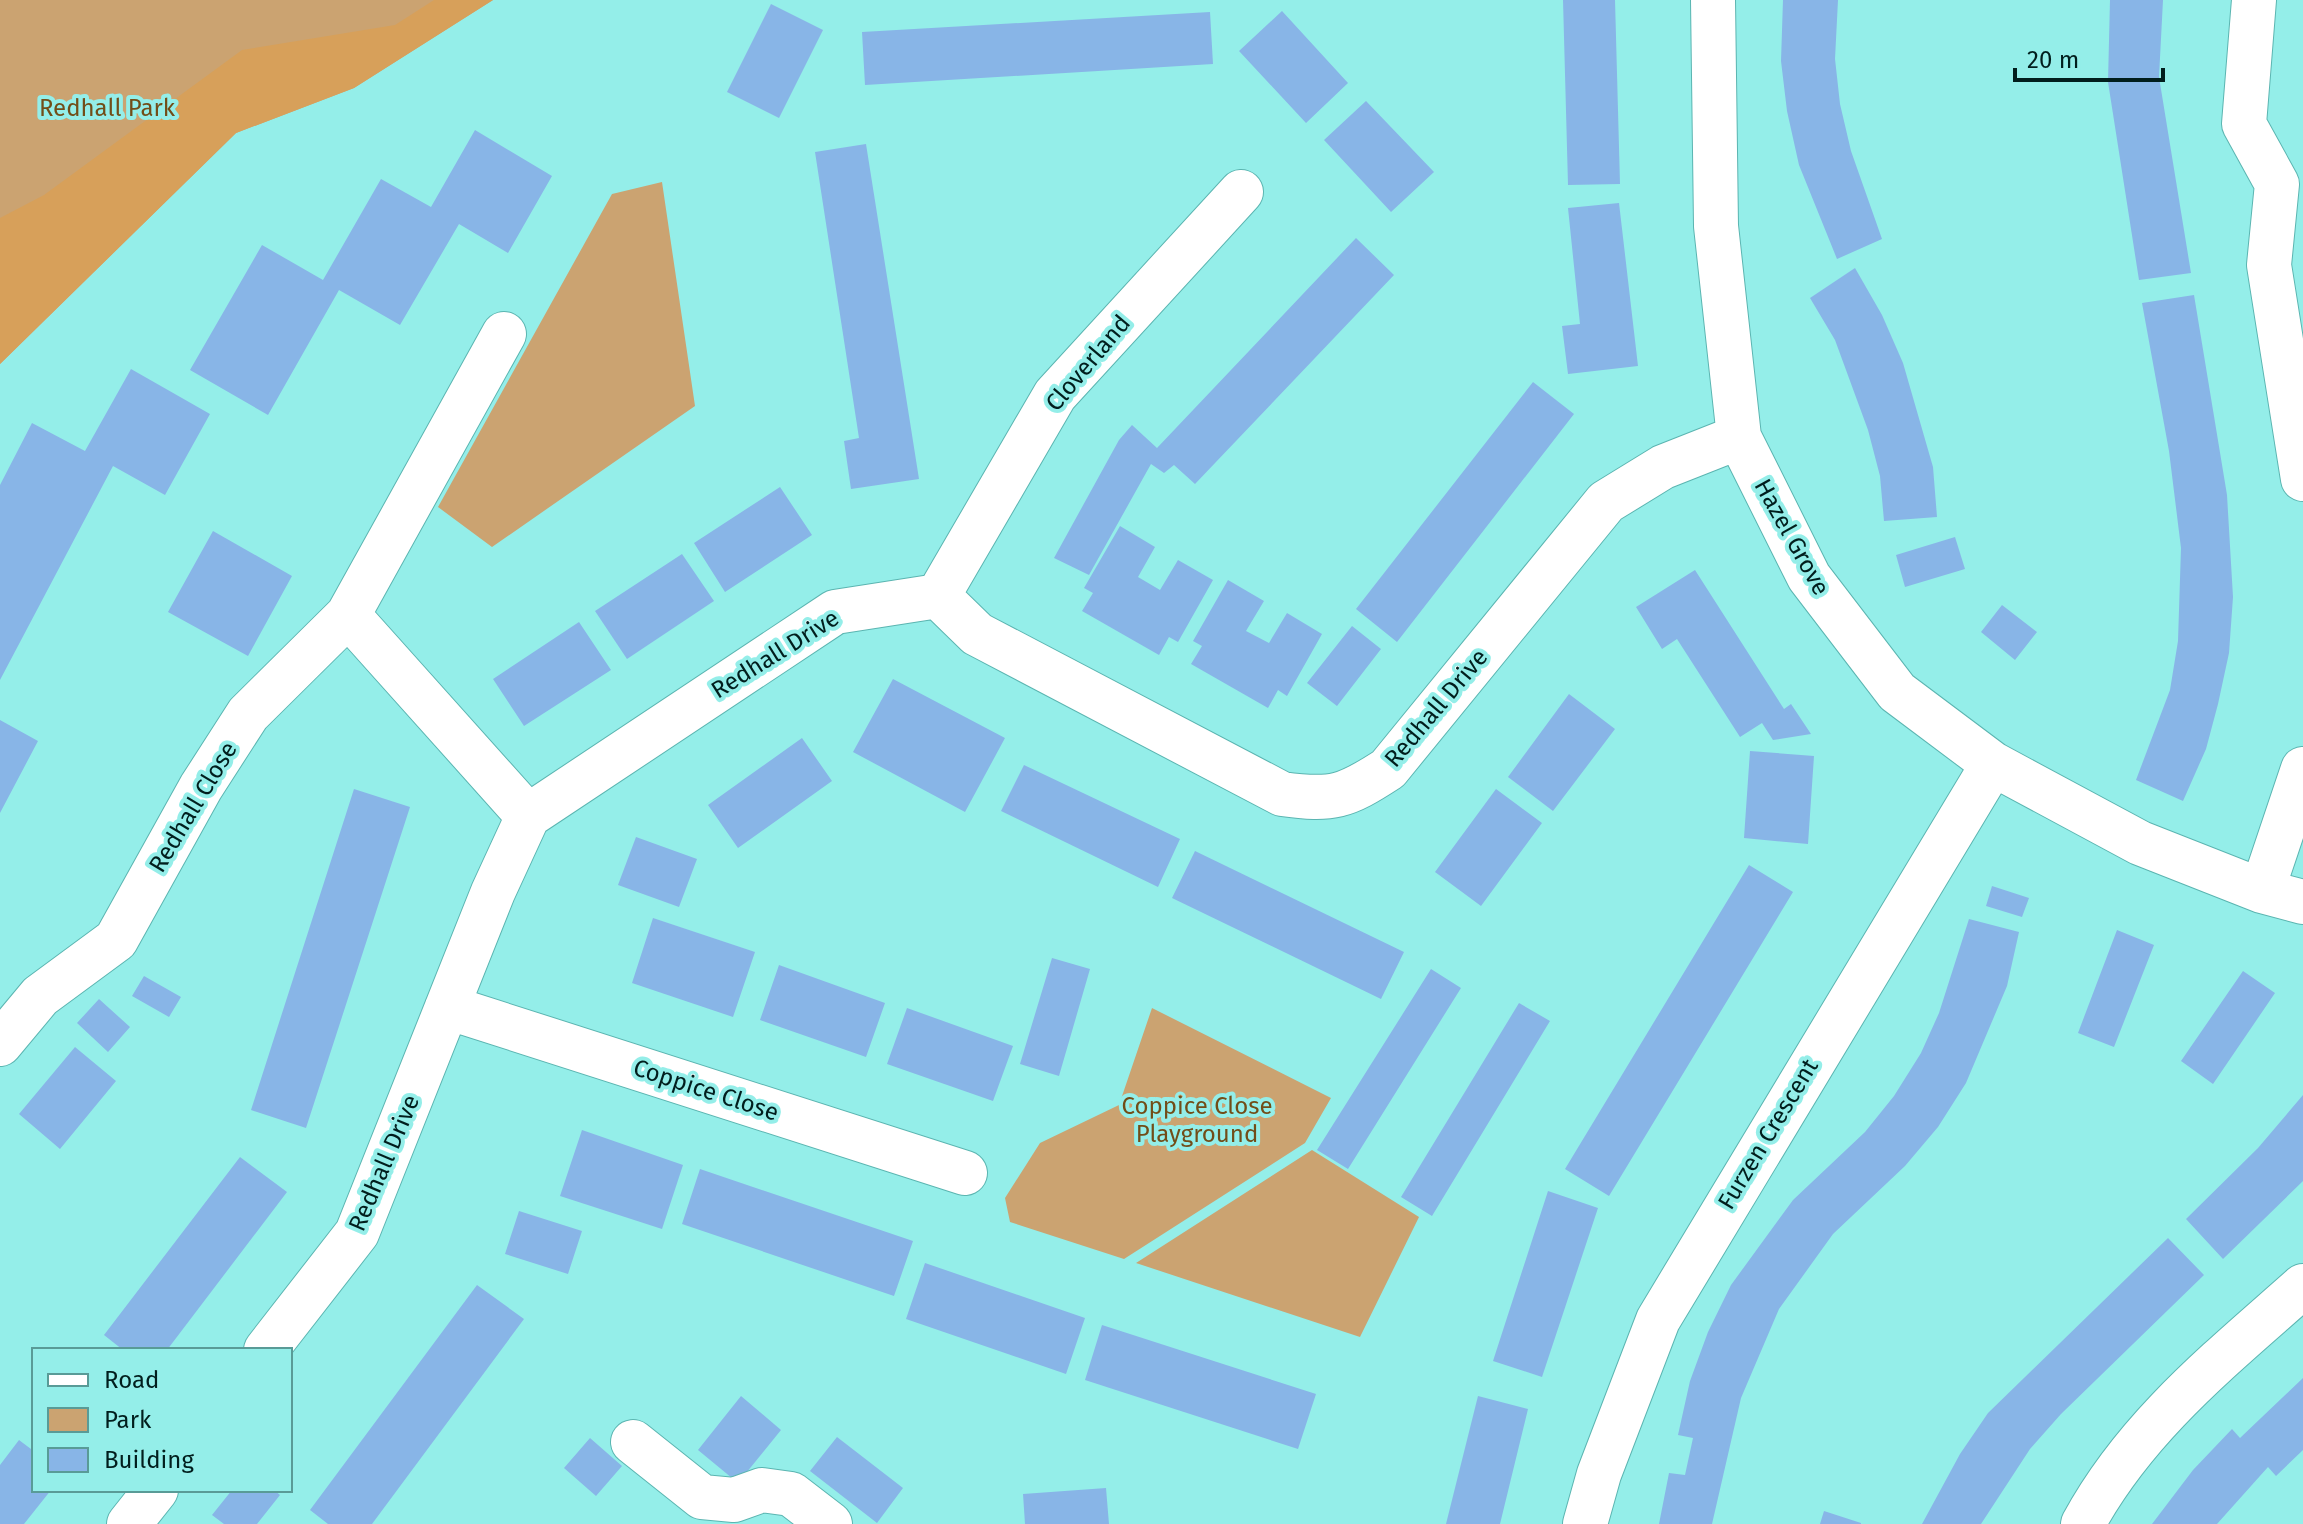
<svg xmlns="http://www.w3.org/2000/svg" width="2303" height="1524" font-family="'Fira Sans',sans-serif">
<rect width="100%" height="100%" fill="#94eee9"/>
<!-- green -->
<path fill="#cba371" d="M0,0H493L354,88L236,133L0,364Z
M662,182L695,406L492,547L438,507L612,194Z
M1152,1008L1331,1098L1305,1143L1124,1259L1010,1222L1005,1198L1040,1143L1119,1105Z
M1312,1150L1419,1217L1360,1337L1136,1263Z"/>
<!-- forest -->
<path fill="#d7a05a" d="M434,0H493L354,88L236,133L0,364V218L44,195L242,50L395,25Z"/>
<!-- building -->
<path fill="#88b5e7" d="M1563,0H1615L1620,184L1568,185Z
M1783,0H1838L1835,59L1840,104L1851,151L1882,239L1837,259L1799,165L1787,111L1781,61Z
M2110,0H2163L2159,77L2191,273L2139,280L2108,82Z
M771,4L823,30L779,118L727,92Z
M1282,11L1348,83L1306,123L1239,51Z
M1210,12L1213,64L865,85L862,32Z
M1366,101L1434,172L1391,212L1324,140Z
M475,130L552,176L508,253L459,224L400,325L339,290L268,415L190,370L262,245L323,280L381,179L431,207Z
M866,144L919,479L851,489L844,441L859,438L815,152Z
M1619,203L1638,366L1568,374L1562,326L1580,324L1568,208Z
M1356,238L1394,275L1195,484L1174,465L1164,473L1151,464L1089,575L1054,558L1119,440L1132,425L1157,448Z
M1855,268L1882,315L1903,363L1933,467L1937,517L1884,521L1880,476L1868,430L1835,340L1810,298Z
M2194,295L2227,495L2233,597L2229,653L2218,704L2206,749L2183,801L2136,780L2170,690L2178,641L2181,548L2169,451L2142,303Z
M131,369L210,414L165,495L113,466L0,680V485L32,423L85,451Z
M1533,382L1574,414L1397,642L1356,609Z
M780,487L812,535L725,592L694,543Z
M1120,526L1155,547L1138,577L1160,590L1178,560L1213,580L1178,642L1169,637L1159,655L1082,611L1093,593L1084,588Z
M213,531L292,576L248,656L168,612Z
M1955,537L1965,569L1905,587L1896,555Z
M682,554L714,601L627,659L595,611Z
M1695,570L1784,709L1791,704L1811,734L1773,740L1762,723L1740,737L1677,639L1662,649L1636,607Z
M1228,580L1264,601L1246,631L1269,643L1287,613L1322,634L1287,696L1278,690L1268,708L1191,664L1202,646L1193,641Z
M2002,605L2037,632L2015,660L1981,632Z
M579,622L611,670L524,726L493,679Z
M1352,626L1381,649L1337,706L1307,683Z
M893,679L1005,738L965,812L853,752Z
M1569,694L1615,729L1553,811L1508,777Z
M0,720L38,741L0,813Z
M802,738L832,781L738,848L708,805Z
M1750,751L1814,756L1808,844L1744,838Z
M1024,765L1180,839L1158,887L1001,811Z
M354,789L410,807L306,1128L251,1110Z
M1496,789L1542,823L1481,906L1435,872Z
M636,837L697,859L679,907L618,885Z
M1195,851L1404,952L1381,999L1172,898Z
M1749,865L1793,892L1609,1196L1565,1169Z
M1992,886L2029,898L2022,917L1986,906Z
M653,918L755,952L733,1017L632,983Z
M1969,919L2019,932L2007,986L1966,1083L1938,1127L1905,1166L1833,1234L1779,1309L1741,1398L1712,1524H1659L1669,1473L1685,1475L1693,1438L1678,1435L1690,1381L1708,1332L1731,1285L1793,1200L1865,1132L1894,1096L1921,1053L1939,1013Z
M2117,930L2154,945L2114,1047L2078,1033Z
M1052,958L1090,969L1059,1076L1020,1064Z
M779,965L885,1003L866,1057L760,1020Z
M1431,969L1461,988L1348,1169L1317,1150Z
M2243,971L2275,993L2213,1084L2181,1061Z
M144,976L181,997L169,1017L132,996Z
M99,999L130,1027L108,1052L77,1023Z
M1519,1003L1550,1021L1432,1216L1401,1197Z
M907,1008L1013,1046L993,1101L887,1064Z
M75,1047L116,1081L60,1149L19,1114Z
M2303,1095V1181L2223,1259L2186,1219L2258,1148Z
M582,1130L683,1165L662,1229L560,1196Z
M240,1157L287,1192L167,1350H123L104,1335Z
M700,1169L913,1241L894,1296L682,1224Z
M1548,1191L1598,1208L1542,1377L1493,1361Z
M519,1211L582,1231L568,1274L505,1254Z
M2168,1238L2204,1275L2061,1414L2030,1449L1981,1524H1922L1960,1454L1988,1413Z
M925,1263L1085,1318L1066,1374L906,1319Z
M477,1285L524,1319L372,1524H328L310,1510Z
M1102,1325L1316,1394L1298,1449L1085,1380Z
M2303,1378V1450L2276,1476L2268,1467L2217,1524H2152L2193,1470L2232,1429L2240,1438Z
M741,1396L781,1430L738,1483L698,1450Z
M1478,1396L1528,1409L1500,1524H1446Z
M837,1437L903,1488L877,1523L810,1471Z
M590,1438L622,1466L596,1496L564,1468Z
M19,1440L31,1449L34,1445V1490H51L24,1524H0V1465Z
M1106,1488L1109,1524H1025L1023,1494Z
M232,1490H274L280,1495L257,1524H224L212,1515Z
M1824,1511L1861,1523V1524H1820Z"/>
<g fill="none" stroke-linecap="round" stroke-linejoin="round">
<!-- minor casing -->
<g stroke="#5bb5b1" stroke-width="46">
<path id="minor" d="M1713,0L1716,226L1739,437L1809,577L1897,692L1993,764L2140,843L2262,891L2303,902
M2254,0L2244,124L2277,184L2269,265L2303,479
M938,596L1055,395L1241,192
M348,615L528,816
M2262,891L2303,769
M447,1007L965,1173
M0,1044L40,996L116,940L201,787L248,714L348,615L504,334
M266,1350L357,1233L493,892L528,816L835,612L938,596L977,634L1282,794C1333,801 1345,797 1388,769L1606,502L1663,467L1739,437
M633,1442L702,1497L734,1500L762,1490L791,1494L830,1524
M129,1524L156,1490
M1585,1524L1599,1474L1658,1320L1993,764
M2083,1524C2136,1426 2221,1359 2303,1286"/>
</g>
<!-- minor -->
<use href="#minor" stroke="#fff" stroke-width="44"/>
</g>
<g text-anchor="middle" stroke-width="8" stroke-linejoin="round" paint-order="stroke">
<!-- park labels -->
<g font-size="24" fill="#724d18" stroke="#94eee9">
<text x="107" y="116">Redhall Park</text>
<text x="1197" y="1114">Coppice Close<tspan x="1197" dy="28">Playground</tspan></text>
</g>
<!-- street labels -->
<g font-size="24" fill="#011e1d" stroke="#94eee9">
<text transform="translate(1088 363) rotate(-50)" y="8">Cloverland</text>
<text transform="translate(1792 537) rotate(61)" y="8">Hazel Grove</text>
<text transform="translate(775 654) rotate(-32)" y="8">Redhall Drive</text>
<text transform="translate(1436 708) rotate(-50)" y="8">Redhall Drive</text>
<text transform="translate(193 807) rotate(-59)" y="8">Redhall Close</text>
<text transform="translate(706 1090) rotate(18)" y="8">Coppice Close</text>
<text transform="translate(1768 1134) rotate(-59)" y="8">Furzen Crescent</text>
<text transform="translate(384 1163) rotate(-67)" y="8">Redhall Drive</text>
</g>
</g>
<!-- legend -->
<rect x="32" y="1348" width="260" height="144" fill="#94eee9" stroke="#599b97" stroke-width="2"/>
<rect x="48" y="1374" width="40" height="12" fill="#ffffff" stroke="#599b97" stroke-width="2"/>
<text x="104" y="1388" font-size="24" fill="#011e1d">Road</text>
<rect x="48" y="1408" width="40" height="24" fill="#cba371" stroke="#599b97" stroke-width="2"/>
<text x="104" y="1428" font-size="24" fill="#011e1d">Park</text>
<rect x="48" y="1448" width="40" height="24" fill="#88b5e7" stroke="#599b97" stroke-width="2"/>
<text x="104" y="1468" font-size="24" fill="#011e1d">Building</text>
<!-- scale -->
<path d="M2015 68v12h148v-12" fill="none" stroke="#011e1d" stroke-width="4"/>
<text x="2027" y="68" font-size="24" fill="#011e1d" stroke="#94eee9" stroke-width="6" paint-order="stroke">20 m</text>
</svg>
